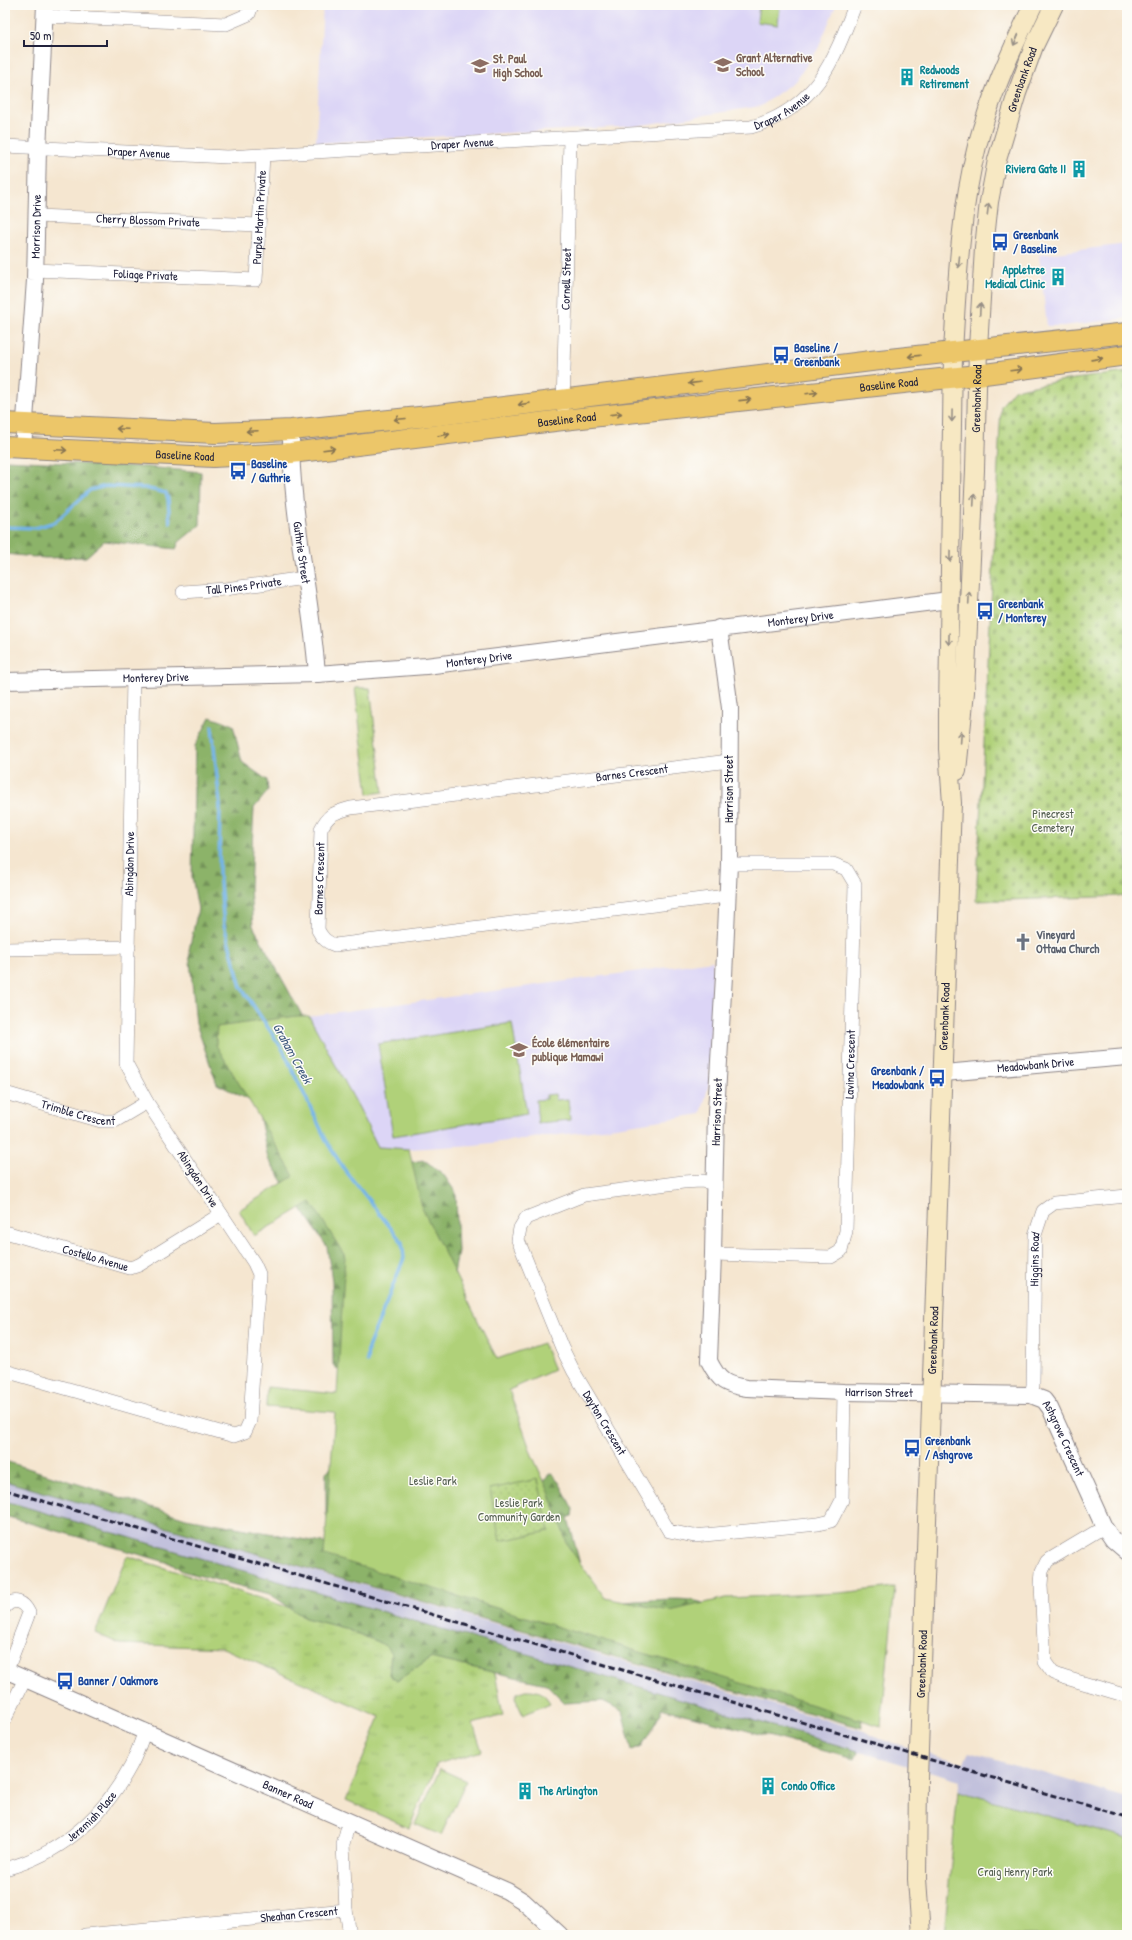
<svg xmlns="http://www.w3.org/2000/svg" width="1132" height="1940" font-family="'Patrick Hand',sans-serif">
<defs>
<pattern id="grass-tufts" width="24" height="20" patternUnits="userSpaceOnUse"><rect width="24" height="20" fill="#b0d179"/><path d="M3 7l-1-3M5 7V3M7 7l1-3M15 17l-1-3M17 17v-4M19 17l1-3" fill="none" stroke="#97b36a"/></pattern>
<pattern id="forest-firs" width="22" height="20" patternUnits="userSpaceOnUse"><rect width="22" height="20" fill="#8cb369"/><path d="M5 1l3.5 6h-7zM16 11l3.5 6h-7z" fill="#729158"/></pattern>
<pattern id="cemetery-stones" width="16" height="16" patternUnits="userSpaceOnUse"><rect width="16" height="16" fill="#b0d179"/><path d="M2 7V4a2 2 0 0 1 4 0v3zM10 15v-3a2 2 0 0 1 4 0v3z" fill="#97b36a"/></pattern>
<pattern id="garden-dots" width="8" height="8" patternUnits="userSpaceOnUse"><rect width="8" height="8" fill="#b0d179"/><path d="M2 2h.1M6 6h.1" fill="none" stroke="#97b36a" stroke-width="1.8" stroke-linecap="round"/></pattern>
</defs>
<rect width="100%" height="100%" fill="#fdfcf7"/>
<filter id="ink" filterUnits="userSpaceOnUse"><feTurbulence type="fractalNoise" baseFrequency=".025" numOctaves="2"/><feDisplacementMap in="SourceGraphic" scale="8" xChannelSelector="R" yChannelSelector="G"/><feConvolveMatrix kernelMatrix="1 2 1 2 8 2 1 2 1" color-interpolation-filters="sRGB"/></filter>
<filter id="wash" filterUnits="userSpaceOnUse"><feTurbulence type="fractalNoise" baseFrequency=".012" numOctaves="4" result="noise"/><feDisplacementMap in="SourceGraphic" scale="16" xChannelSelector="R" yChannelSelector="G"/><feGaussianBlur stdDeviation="0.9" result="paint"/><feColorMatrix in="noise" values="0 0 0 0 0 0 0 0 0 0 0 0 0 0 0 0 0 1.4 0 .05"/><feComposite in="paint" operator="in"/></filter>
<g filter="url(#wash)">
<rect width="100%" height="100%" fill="#f5e6d0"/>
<!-- built -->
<path fill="#dcd5f6" d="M323,5H836L818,49L795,81L761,106L636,126L316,143Z
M1127,244V318L1063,326H1047L1039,255Z
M713,961L709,1084L701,1114L583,1132L474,1145L409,1149L378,1147L359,1108L309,1016Z"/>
<!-- industrial -->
<path fill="#c2c1dc" d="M5,1481L864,1731L879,1739L964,1763L969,1751L1127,1798V1838L958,1791L960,1781L5,1501Z"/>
<!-- grass -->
<path fill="url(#grass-tufts)" stroke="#697a5a" d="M355,688H370L383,792L368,794Z
M127,1556L495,1673L503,1715L473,1724L482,1751L437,1764L409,1828L346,1800L380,1717L223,1648L120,1644L95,1633Z"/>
<!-- forest -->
<path fill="url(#forest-firs)" stroke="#576a52" d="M5,460L147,467L201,472L200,525L179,542L176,549L104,541L86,557L45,558L5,554Z
M210,717L233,725L242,762L267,780L268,791L254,808L250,889L253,926L381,1159L389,1166L424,1160L443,1174L456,1193L458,1252L452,1285L355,1387L333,1365L332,1281L327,1247L268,1159L257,1104L217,1084L196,1024L189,950L198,909L192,877L195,746Z
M342,1458L406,1554L861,1713L862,1728L5,1481V1461L186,1518L328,1544L334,1535L326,1514V1472Z
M551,1473C558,1476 568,1501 573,1509L572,1516L568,1518L580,1564L588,1583L594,1588L599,1598C602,1599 606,1601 610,1602C632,1604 700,1590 712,1610L709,1617L675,1618L656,1623H634L602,1609L576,1603L533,1585L522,1578L512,1564C517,1552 528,1543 539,1537C543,1535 548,1534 552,1532C551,1525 552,1519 551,1512C548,1501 537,1481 551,1473Z
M5,1501L858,1751L855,1759L661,1708V1713L642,1746L632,1750L622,1711L603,1701L565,1703L546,1684L430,1658L397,1681L389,1675L391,1653L385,1645L344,1628L305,1618L270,1594L182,1571L173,1564L5,1516Z"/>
<!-- cemetery -->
<path fill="url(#cemetery-stones)" stroke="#697a5a" d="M1127,372V896L976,901L1001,406L1014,390L1059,381Z"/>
<!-- park -->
<path fill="#b0d179" stroke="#697a5a" d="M759,5H780L778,25L757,22Z
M297,1016H309L359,1108L378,1147L409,1149L422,1208L497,1359L543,1343L554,1370L509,1390L532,1455L549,1492L568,1546L605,1598L670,1611L726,1598L839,1593L895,1587L881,1726L324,1555L335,1412L266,1407L267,1387L337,1394L345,1256L311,1202L254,1236L239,1210L294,1176L216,1045L217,1027Z
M512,1023L527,1114L393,1136L378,1044Z
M555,1094L556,1100L568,1099L570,1120L538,1123L536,1100L546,1099V1095Z
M525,1690C538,1690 543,1691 550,1703L523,1715L515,1698L517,1693Z
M440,1769L466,1781L441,1835L415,1824Z
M958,1791L1127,1838V1935H944Z"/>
<!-- garden -->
<path fill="url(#garden-dots)" stroke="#697a5a" d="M538,1479L549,1531L500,1541L490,1489Z"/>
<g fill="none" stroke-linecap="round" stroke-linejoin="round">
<!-- stream -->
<path stroke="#73b4e8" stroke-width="3.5" d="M5,525L8,527L35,528L55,522L90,490L106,486L145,488L166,493L168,499L170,523
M212,727L220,805L219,872L224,925L241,987L283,1050L328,1144L344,1169L402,1242L404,1258L368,1348L367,1362"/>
</g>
</g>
<g filter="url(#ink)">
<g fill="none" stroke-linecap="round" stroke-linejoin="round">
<!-- minor casing -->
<g stroke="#8c8486" stroke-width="14">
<g id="minor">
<path d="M45,16L226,24L249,14L252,5"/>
<path id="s1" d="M5,146L227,157L751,127C815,109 833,63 855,5"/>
<path id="s2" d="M36,216L259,225"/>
<path id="s3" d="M35,270L256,280L263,155"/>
<path id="s4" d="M563,407L570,139"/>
<path id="s5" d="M183,592L225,589L305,578"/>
<path id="s6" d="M726,896L335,945C326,942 322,938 318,930L321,829C329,813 334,813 351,808L729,761"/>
<path d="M5,949L129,947"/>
<path id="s7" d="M5,1093L101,1121H115L147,1102"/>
<path id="s8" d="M714,1183L701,1181L683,1182L584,1195L526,1218L520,1228L518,1240L562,1348L574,1372L669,1531L694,1536L818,1524L831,1521L842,1500L844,1392"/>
<path id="s9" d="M5,1232L130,1268L139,1265L221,1214"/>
<path id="s10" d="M713,1254L831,1257L841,1251L846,1231L855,884L846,869L833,864H729"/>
<path id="s11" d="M5,1371L234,1436L245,1432L250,1421L259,1274L254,1263L147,1102L126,1063L133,678"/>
<path id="s12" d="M1031,1395L1033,1385L1035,1235L1043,1211L1054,1203L1127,1196"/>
<path d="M1104,1527L1047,1561L1042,1571L1041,1585L1045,1662L1053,1673L1063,1677L1127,1696"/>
<path d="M5,1607C14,1597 24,1602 29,1613L7,1670"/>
<path d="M5,1719L25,1679"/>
<path d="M349,1822L343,1844L346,1910L350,1935"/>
<path id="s13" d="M5,1869C63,1853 103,1817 131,1765C137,1754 141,1742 145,1730"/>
<path id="s14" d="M85,1935L346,1910"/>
</g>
</g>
<!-- tertiary casing -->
<g stroke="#8c8486" stroke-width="18">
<g id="tertiary">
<path id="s15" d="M291,430C290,512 311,592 317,674"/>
<path id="s16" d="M23,448L35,280L38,149L45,5"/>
<path id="s17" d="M719,628L730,708L729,864L724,976L716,1112L713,1254L709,1361C719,1381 725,1385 747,1388L844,1392L1031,1395L1044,1400L1050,1408L1104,1527L1113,1540L1127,1552"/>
<path id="s18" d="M5,681L317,674L426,666L949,600"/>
<path id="s19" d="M944,1073L1127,1057"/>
<path id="s20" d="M5,1670L507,1891L523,1901L560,1935"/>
</g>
</g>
<!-- secondary casing -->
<g stroke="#8c8486" stroke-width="20">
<g id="secondary">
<path id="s21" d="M957,771L965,692L975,470L978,348L984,248L989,202L997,160L1017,93L1034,46L1054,5"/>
<path id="s22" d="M921,1935L917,1879L918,1779L952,803L948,749V713L953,352C957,283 960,213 977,146C990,97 1011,51 1033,5"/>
</g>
</g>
<!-- primary casing -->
<g stroke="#8c8486" stroke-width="22">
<g id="primary">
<path d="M5,423L215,433L291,430L439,415L871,361L1127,333"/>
<path id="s23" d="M5,447L213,457L291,453L563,420L977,375L1127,355"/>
</g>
</g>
<!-- minor -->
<use href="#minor" stroke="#fff" stroke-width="13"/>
<!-- tertiary -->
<use href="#tertiary" stroke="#fff" stroke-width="16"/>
<!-- secondary -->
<use href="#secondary" stroke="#f7e8c3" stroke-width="18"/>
<!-- primary -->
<use href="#primary" stroke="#ecc669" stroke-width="20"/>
<!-- rail -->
<path stroke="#22223b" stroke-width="3" stroke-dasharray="6 3" stroke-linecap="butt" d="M5,1490L1127,1817"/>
</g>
<!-- one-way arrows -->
<defs><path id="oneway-shaft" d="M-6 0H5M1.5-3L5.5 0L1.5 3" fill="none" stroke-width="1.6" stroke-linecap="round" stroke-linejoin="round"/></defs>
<g stroke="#978f86">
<use href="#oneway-shaft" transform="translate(1016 40) rotate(114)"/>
<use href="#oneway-shaft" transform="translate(988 209) rotate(-83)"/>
<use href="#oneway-shaft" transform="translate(959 262) rotate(95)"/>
<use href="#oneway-shaft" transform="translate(980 309) rotate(-87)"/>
<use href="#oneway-shaft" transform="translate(952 416) rotate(91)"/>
<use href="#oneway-shaft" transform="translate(974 500) rotate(-87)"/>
<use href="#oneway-shaft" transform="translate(950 556) rotate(91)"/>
<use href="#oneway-shaft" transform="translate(969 598) rotate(-87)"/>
<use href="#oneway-shaft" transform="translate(949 639) rotate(91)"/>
<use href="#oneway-shaft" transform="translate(961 737) rotate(-86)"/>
</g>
<g stroke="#877452">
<use href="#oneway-shaft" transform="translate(914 356) rotate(174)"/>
<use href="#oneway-shaft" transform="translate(1097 359) rotate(-8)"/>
<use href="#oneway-shaft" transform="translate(1016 370) rotate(-7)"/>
<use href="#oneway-shaft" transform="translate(694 383) rotate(173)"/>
<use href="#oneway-shaft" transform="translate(812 393) rotate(-7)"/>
<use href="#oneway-shaft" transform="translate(745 400) rotate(-6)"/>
<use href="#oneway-shaft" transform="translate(524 404) rotate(172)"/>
<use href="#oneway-shaft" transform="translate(616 414) rotate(-6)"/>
<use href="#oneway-shaft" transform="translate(400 419) rotate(175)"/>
<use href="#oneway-shaft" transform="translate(122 429) rotate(-177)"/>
<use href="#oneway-shaft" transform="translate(252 431) rotate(177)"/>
<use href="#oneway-shaft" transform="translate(444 435) rotate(-8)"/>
<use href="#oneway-shaft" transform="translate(329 449) rotate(-7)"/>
<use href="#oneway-shaft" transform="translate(61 450) rotate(3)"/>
</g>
</g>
<!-- icons -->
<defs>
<g id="school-bare" transform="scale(1.38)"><path d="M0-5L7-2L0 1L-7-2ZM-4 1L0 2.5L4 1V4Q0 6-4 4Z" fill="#8d6e63" stroke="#fdfcf7" stroke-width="2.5" paint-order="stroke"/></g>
<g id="building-bare" transform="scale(1.38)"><path d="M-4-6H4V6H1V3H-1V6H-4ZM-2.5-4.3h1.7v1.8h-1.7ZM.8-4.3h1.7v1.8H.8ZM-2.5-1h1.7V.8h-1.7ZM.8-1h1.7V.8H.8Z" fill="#0f9aa8" stroke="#fdfcf7" stroke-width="2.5" paint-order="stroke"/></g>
<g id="bus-bare" transform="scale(1.38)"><path d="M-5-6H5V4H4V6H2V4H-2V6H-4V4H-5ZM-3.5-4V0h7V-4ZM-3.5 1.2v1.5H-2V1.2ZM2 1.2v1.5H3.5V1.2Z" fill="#1a4fb4" stroke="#fdfcf7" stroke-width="2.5" paint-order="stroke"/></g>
<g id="church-bare" transform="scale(1.38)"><path d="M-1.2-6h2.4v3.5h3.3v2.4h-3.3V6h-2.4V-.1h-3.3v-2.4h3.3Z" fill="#6b7280" stroke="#fdfcf7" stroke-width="2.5" paint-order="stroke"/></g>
</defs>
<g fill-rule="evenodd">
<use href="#school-bare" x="723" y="65"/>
<use href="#school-bare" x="480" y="66"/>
<use href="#building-bare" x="907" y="77"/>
<use href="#building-bare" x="1079" y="169"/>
<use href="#bus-bare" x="1000" y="242"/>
<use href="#building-bare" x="1058" y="277"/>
<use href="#bus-bare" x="781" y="355"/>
<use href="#bus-bare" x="238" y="471"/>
<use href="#bus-bare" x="985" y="611"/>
<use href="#church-bare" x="1023" y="942"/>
<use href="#school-bare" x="519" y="1050"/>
<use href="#bus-bare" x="937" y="1078"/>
<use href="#bus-bare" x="912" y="1448"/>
<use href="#bus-bare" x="65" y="1681"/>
<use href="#building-bare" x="768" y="1786"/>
<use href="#building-bare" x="525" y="1791"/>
</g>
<g text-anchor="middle" stroke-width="3" stroke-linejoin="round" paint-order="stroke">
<!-- education labels -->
<g font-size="12" font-weight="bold" fill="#785e54" stroke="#fdfcf7" text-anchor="start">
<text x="736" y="62">Grant Alternative<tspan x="736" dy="14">School</tspan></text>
<text x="493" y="63">St. Paul<tspan x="493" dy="14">High School</tspan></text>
<text x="532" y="1047">École élémentaire<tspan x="532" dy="14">publique Mamawi</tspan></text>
</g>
<!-- culture labels -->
<g font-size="12" font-weight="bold" fill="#0d838f" stroke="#fdfcf7" text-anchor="start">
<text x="920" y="74">Redwoods<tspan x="920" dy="14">Retirement</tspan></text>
<text x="1066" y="173" text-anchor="end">Riviera Gate II</text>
<text x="1045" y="274" text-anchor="end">Appletree<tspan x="1045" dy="14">Medical Clinic</tspan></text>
<text x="781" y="1790">Condo Office</text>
<text x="538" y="1795">The Arlington</text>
</g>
<!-- street labels -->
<g font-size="12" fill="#22223b" stroke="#fdfcf7">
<text dy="4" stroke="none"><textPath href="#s21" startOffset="697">Greenbank Road</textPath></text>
<text dy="4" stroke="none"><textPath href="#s1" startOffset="782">Draper Avenue</textPath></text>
<text dy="4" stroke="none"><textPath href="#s1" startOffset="458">Draper Avenue</textPath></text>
<text dy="4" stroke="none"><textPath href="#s1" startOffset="134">Draper Avenue</textPath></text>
<text dy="4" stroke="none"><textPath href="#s3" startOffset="284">Purple Martin Private</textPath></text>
<text dy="4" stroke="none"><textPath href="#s2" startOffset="112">Cherry Blossom Private</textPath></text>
<text dy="4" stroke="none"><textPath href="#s16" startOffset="222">Morrison Drive</textPath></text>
<text dy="4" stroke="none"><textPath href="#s3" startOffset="111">Foliage Private</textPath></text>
<text dy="4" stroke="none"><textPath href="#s4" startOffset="128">Cornell Street</textPath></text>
<text dy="4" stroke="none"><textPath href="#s23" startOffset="888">Baseline Road</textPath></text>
<text dy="4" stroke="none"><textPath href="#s21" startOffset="373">Greenbank Road</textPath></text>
<text dy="4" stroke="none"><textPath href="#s23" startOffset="564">Baseline Road</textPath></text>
<text dy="4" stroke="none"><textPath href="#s23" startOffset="180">Baseline Road</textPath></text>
<text dy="4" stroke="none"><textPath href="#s15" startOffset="123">Guthrie Street</textPath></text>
<text dy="4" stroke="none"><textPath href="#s5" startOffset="61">Tall Pines Private</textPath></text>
<text dy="4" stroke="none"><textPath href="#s18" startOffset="799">Monterey Drive</textPath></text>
<text dy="4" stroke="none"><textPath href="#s18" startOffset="475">Monterey Drive</textPath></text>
<text dy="4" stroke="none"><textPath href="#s18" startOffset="151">Monterey Drive</textPath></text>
<text dy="4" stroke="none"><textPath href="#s6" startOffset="840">Barnes Crescent</textPath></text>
<text transform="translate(729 789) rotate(-90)" y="4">Harrison Street</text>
<text dy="4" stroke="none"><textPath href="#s11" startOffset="858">Abingdon Drive</textPath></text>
<text dy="4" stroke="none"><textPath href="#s6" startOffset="469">Barnes Crescent</textPath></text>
<text dy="4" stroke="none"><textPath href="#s22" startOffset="919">Greenbank Road</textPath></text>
<text dy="4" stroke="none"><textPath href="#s10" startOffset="317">Lavina Crescent</textPath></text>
<text dy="4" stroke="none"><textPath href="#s19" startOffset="92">Meadowbank Drive</textPath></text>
<text dy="4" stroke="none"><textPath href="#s7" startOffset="76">Trimble Crescent</textPath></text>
<text transform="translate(717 1112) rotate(-88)" y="4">Harrison Street</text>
<text transform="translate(198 1179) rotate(57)" y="4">Abingdon Drive</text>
<text dy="4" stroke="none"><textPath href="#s9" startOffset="94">Costello Avenue</textPath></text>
<text dy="4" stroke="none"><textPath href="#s12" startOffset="136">Higgins Road</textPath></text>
<text dy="4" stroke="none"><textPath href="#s22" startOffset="595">Greenbank Road</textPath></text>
<text dy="4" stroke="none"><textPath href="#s17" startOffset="916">Harrison Street</textPath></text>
<text dy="4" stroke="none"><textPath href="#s8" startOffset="420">Dayton Crescent</textPath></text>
<text dy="4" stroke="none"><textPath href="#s17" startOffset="1125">Ashgrove Crescent</textPath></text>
<text dy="4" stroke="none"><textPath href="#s22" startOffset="271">Greenbank Road</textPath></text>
<text dy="4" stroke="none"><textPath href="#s20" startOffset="309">Banner Road</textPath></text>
<text dy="4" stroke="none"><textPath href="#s13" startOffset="103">Jeremiah Place</textPath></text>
<text dy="4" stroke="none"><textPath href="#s14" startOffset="215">Sheahan Crescent</textPath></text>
</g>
<!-- transit labels -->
<g font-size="12" font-weight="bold" fill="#164399" stroke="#fdfcf7" text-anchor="start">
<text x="1013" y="239">Greenbank<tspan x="1013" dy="14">/ Baseline</tspan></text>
<text x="794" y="352">Baseline /<tspan x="794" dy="14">Greenbank</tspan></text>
<text x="251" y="468">Baseline<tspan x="251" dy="14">/ Guthrie</tspan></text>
<text x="998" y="608">Greenbank<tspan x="998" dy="14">/ Monterey</tspan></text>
<text x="924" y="1075" text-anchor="end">Greenbank /<tspan x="924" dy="14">Meadowbank</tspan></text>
<text x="925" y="1445">Greenbank<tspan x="925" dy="14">/ Ashgrove</tspan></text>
<text x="78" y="1685">Banner / Oakmore</text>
</g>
<!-- park labels -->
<g font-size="12" fill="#545f51" stroke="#fdfcf7">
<text x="1053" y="818">Pinecrest<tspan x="1053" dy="14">Cemetery</tspan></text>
<text x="433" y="1485">Leslie Park</text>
<text x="519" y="1507">Leslie Park<tspan x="519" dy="14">Community Garden</tspan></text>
<text x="1015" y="1876">Craig Henry Park</text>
</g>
<!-- worship labels -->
<g font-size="12" font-weight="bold" fill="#5b616d" stroke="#fdfcf7" text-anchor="start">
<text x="1036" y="939">Vineyard<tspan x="1036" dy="14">Ottawa Church</tspan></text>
</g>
<!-- water labels -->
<g font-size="13" font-style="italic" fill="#425c80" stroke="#fdfcf7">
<text transform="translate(293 1053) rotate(61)" y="5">Graham Creek</text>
</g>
</g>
<!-- margin -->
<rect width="1132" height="1940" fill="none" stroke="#fdfcf7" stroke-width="20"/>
<!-- scale -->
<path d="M24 40v6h83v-6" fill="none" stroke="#22223b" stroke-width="2"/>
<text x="30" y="40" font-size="12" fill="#22223b" stroke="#fdfcf7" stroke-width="3" paint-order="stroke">50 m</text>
</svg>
